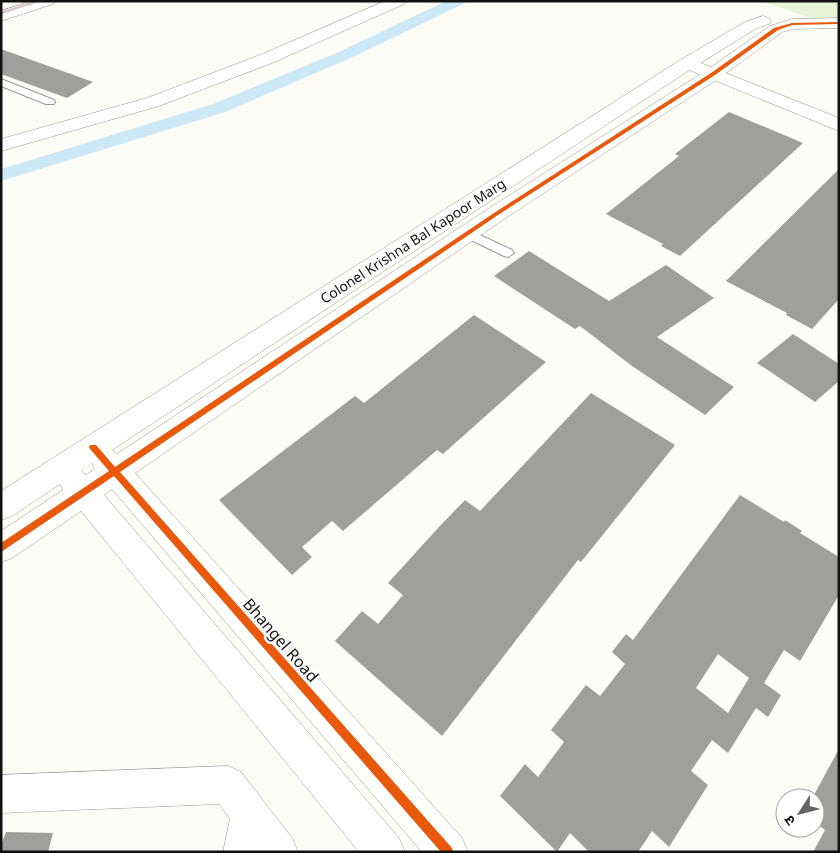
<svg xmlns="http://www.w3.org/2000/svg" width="840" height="853" font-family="Georgia,'Noto Sans Devanagari',serif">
<rect width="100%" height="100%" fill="#fdfcf7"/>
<!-- green -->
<path fill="#e7f3d7" d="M762,1H839V28Z"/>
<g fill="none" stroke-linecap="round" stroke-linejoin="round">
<!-- canal -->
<path fill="#cde8f7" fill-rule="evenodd" d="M446,1H465L463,4L353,57L225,112L1,181V169L213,104L341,51Z"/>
</g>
<!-- building -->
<path fill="#a19f9c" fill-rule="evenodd" d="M1,49L93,82L67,98L1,74Z
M729,112L803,143L680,256L661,246L663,244L606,214L679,156L675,154Z
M839,169V299L812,329L786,315L787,313L726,281Z
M529,251L609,301L666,265L714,298L657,337L734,387L705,415L632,366L580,326L575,329L494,276Z
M474,315L546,362L443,454L437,450L343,531L332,521L302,547L312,557L292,575L219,500L355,396L364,403Z
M793,334L839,364V381L815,402L757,363Z
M591,393L675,445L581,562L578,560L442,736L335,641L362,611L378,624L403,595L388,583L438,528L465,500L480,511Z
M740,495L784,522L785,520L802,531L800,533L839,557V595L800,661L784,650L764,683L781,695L768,717L756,708L728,753L712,740L691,771L708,785L669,847L652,831L638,852H589L570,833L557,852L500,796L525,764L538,777L564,742L551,730L586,685L600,696L625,664L612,652L626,634L633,640ZM718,654L749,678L728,713L696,688Z
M839,749V852H813L825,830L815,822V793Z
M6,832L53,833L48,852H1V845Z"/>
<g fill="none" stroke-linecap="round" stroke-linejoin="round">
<!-- service casing -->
<g stroke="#979795" stroke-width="2">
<path id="service" d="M1,79L54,100L55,102L54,104H46L1,86Z
M467,229L512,250L514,253L508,257L504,256L463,236L461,233L463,230Z"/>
</g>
<!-- minor casing -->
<g stroke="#979795" stroke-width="1">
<path id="minor" d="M385,1H406L404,4L272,63L159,106L1,151V139L147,98L260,55Z
M688,58L839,118V131L682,67L679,63L682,59Z
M228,766L241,772L292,838L298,852H223L230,819L219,804L1,813V775Z"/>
</g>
<!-- tertiary casing -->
<g stroke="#979795" stroke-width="1">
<path id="tertiary" d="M32,1H55L53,4L1,21V11Z
M763,16L769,18L771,21L769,24L757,28L694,67L112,450L117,454L488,209L707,70L770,26L792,19L839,18V28L793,29L782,32L719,78L504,219L135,473L462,838L468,852H422L112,489L104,495L399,838L405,852H359L81,511L12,558L1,562V531L63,490L60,484L12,516L1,520V491L682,59L745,22ZM92,463L95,469L86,475L81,470Z"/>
</g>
<!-- service -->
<use href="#service" fill="#fffffe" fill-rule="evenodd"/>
<!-- minor -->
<use href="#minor" fill="#fffffe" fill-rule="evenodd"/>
<!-- tertiary -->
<use href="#tertiary" fill="#fffffe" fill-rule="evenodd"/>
<!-- rail -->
<path stroke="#d9c6c7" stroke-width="2.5" d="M1,13L38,1"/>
<!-- cycleway casing -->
<g stroke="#fff" stroke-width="3">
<path id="cycleway" d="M839,22V24L792,25L778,30L715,75L498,215L120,472L452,848L453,852H441L114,476L1,552V543L109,471L90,449L89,447L90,445H96L115,467L494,213L711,73L774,28L792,23Z"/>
</g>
<!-- cycleway -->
<use href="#cycleway" fill="#e8590c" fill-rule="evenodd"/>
</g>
<g text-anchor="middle" stroke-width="5" stroke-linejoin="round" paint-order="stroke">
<!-- street labels -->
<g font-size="14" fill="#111" stroke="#fff">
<text transform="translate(413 241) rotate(-33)" y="5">Colonel Krishna Bal Kapoor Marg</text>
</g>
<!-- near-street labels -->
<g font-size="16" fill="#111" stroke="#fff">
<text transform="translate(281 640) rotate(49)" y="6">Bhangel Road</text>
</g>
</g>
<!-- border -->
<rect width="840" height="853" fill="none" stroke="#111111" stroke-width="5"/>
<!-- north arrow -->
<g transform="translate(800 813) rotate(234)"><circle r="24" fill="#ffffff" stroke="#a0a0a0"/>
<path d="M0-4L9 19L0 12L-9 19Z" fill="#646362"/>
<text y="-8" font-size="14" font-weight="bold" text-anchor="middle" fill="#111111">उ</text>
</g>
</svg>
